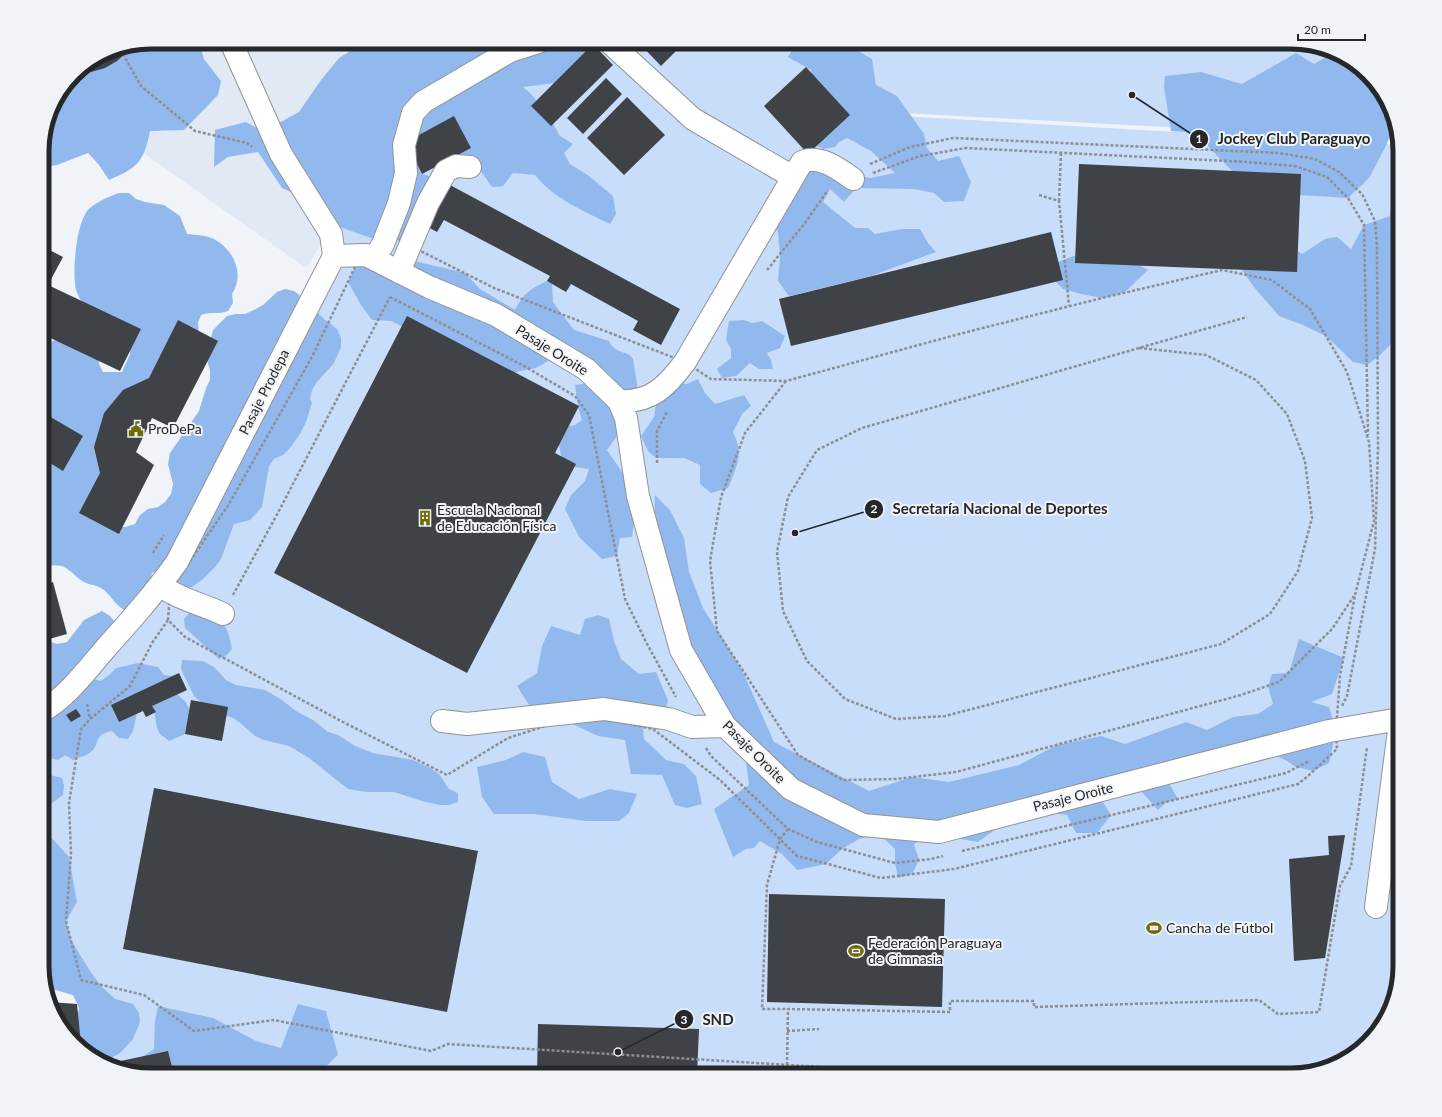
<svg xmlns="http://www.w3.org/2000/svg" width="1442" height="1117" font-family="Lato,sans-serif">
<rect width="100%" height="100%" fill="#f0f3f8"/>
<!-- built -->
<path fill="#e1e9f4" d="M151,42H344L356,191L306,268L60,94Z"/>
<!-- green -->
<path fill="#c7ddfa" d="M346,42H819L901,116L1399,145L1400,151V966L1394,1001L1377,1033L1339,1064L1291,1075H151L116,1069L94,1058L42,804V724L141,619L336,260L342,226L359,192Z
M823,42H1291L1326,48L1358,65L1389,103L1398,141L1293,134L902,113Z"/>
<!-- forest -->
<path fill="#92b9ed" d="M151,42H199L204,59L221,81L218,95L184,130L150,131C144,162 137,168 109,180L99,165L88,153L57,165L42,168V144L53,103L79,69L109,50Z
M365,42H588L593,56L571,81L523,87L532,95L548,115L560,136L573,144L564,153L570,164L589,176L613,196L616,214L610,224C584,211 554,199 535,175L513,173L503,186L492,187L480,170L412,154L422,174L437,178L410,228L399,240L371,238L323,221L308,173L311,202L282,188L258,152L228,157L214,167L215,130L246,122L259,129L275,125L299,112L321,80L339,58Z
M797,42H848L853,48L872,59L876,85L897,96L924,134L927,148L938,161L959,156L971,182L964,201L944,202L934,193L914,189L856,188L844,202L830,189L823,202L855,228H868L875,234L902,229H920L928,243L936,252L871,276L789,296L778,281L780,257L778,232L768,215L793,170H832L870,178L895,173L871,151L847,138L839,142L835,147L823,149L817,146L814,92L811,70L788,57Z
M1335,52L1358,65L1389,103L1393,123L1387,144L1369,178L1348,198L1284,194L1235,174L1195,133L1171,131L1164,87L1165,76L1201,72L1242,84L1296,53L1314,64Z
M1400,174V307L1394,304L1391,344L1378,357L1367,365L1353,362L1326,336L1303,325L1279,316L1254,287L1239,266L1290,246L1302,254L1325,239L1337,237L1351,249L1364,225L1390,216L1394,190Z
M119,193H129L136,199L145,202L164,205L180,216L187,234C195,235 207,235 214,239C234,250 245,274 232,294L233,303L228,311C217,315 212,311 201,315L198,323L199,333L151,396L116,527H125L135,524L140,515L148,509L158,507L165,502L171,494L173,484L168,464L170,453L199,411L206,388L210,380V370L206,357L213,330L227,316L236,314H245L254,310L263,305L277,292L285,289L294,291L302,297L323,318L337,329L341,338V347L334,363L317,382L312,390L310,399L312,403L306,422L300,434L290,448L283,455L274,459L269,466L262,507L250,520L234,524L221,559L216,566L202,580L192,587H183L177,580L160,569L152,573L148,600L126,611C114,604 113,598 104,590C99,586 92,585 86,583C70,575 68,560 45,567L42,572V455L54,423L44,407H42V345L72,334L100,346L99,364L103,372H122L130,354L129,344L85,306C81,301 78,296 76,290C72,272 76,226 87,211C95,202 108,197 119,193Z
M1087,251L1136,263L1148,270L1125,292L1102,298L1081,294L1063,289L1056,282L1058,262Z
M389,255L465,273L480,289L515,310C524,293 530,289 547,281L552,284L553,302L574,330L609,341C615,355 629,350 633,359C634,362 634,367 635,371C635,376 638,384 637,389C633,411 620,433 607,450L626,478L638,491L632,537L620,538L617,556L602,559L579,537L565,509L571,495L585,481L589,469L574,467L562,460L558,440L569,426L575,425L582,420L578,407L575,385L583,384L589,362L550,360L536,368L520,371L507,376L406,329L392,321L372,320L361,305L348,282L355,267Z
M744,320L752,323L762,321L785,336L780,348L767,353L771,360L773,369H759L750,363L736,376L722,378L717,369L731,358V349L726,340L729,321Z
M698,379L705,393L715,404L744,395L751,406L742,414L733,432C744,454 737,466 728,488L711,493L700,484V465L684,458H656L648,451L641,436L654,417L660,381L687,384Z
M655,495L670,510L684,538L689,572L703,608L742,670L774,742L869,791L912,777L949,782L1019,765L1057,745L1101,736L1125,744L1186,722L1207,730L1233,717L1258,714L1273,704L1268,686L1272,674L1289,673L1299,639L1344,658L1332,694L1311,702L1329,707L1336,730L1329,763L1313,771L1296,767L1287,761L1262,749L1167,780L1178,799L1167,802L1158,810L1142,792L1102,801L1111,815L1097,833H1076L1067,815L1040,811L1011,818L978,842L961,839L939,832L914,844L919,860L912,874L898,878L895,863V849L879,834L859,839L842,849L826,864L797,870L782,854L760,841L754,848L746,849L733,857L714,809L749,785L745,755L716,722L654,538Z
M42,599L45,632L48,641L57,644L67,642L84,620L102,611L110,616L116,623L92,679L101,681L109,675L116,668L138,663L158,667L164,675L173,676L178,695L186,702L190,711L185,734L169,741C167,739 164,737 161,735C154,727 157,715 152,706H143L137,713L133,731L128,739L119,738L112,731C91,735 102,746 88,754C84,757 78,757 73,760L65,755L58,760L49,758L42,760Z
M192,610C220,621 226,616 232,649L227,655L219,659C207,649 197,638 185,628L184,619Z
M598,615L609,619L614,641L621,659L639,674L656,672L668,700L661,724L644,714L643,727L644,739L666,760L684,764L696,776L702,804L687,808L675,805L662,775L631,774L625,740L598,736L564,720L536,716L517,686L537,673L542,646L551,626L580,635L585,619Z
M182,660L203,661L214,667L226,680L236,685L265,690L282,700L296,711L313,720L328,732L338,735L355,746L373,753L413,760L430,768L439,774L449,789L458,793V802L449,805H440L422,801L394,792H367L348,789L309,758L289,746L264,740L255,736L239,722L231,717L221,715L202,703L194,696L181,669Z
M523,752L545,757L552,782L579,799L610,789L637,794L629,813L619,821H586L534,814H494L482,797L477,767L506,760Z
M42,773L62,778L64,786L63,795L48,806L45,814L46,823L50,836L69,857L77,902L66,921L71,940L90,971L101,986L115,999L133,1004L139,1013L140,1022L133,1039L120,1053L104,1062L84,1052L73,1039L79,1008L73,995C64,993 56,989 46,989L42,973Z
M298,1004L326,1011L338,1055L317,1075H174L142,1057L154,1049L155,1021L158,1006L213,1018L256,1041L281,1048Z"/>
<!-- building -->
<path fill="#3f4246" d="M638,42H685L661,66Z
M593,44L613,65L551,126L531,106Z
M132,46L128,51L117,61L105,68L91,72H77L79,69L109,50Z
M806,67L850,115L808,154L764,106Z
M606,78L622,94L583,134L567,118Z
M627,97L665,135L624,175L587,138Z
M454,116L471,148L422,174L406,142Z
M1079,164L1301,174L1297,272L1075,263Z
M437,178L680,309L661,345L633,330L638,321L571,284L566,292L547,281L550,276L444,220L437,232L415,220Z
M1051,232L1063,280L791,346L779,299Z
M42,246L63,257L48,285L141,329L120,371L42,334Z
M407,316L579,406L555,453L576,464L467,673L274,573Z
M178,320L218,341L173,428L152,418L136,452L154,465L119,534L79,513L100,473L94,447L104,413L123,390L149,378Z
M42,412L83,436L63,471L42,458Z
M53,582L67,634L42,641V585Z
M179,673L187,690L152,706L156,712L146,717L143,711L119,722L111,705Z
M191,700L228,707L222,741L185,734Z
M76,709L81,716L71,722L66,715Z
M154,788L478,851L447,1012L123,949Z
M1345,835L1325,958L1294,961L1289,859L1329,855L1328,836Z
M769,894L945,899L942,1007L767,1002Z
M50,1002L77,1004L81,1044H78L53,1014Z
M538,1024L699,1029L697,1075H537Z
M168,1051L174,1075H151L116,1069L112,1067L111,1063Z"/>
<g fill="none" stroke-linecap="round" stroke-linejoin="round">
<!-- minor casing -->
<g stroke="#909397" stroke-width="24">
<path id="minor" d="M609,42L693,119L793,177
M334,256L366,255L429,287L496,315L586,369L619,401L626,418L638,496L681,650L725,726L791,789L863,825L939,832L1329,731L1400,719
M374,259L383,244L399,203L406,173L404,145L413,113L423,102L510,51L538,42
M399,272L428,203L446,171L456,166L470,167
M619,401C651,403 667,386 685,362L802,162C819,154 839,169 853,179
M160,585C178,599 202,604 223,614
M42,711C65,699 88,669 105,649C130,621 155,593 177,562L334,256L331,234L281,154L231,42
M442,721L467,724L604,709L669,719L692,727L725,726
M1376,907L1400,723"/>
</g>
<!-- path -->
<path stroke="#8d8f92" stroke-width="2.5" stroke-dasharray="3 2" stroke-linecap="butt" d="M123,54L141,86L195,131L247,143L252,147
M870,164L910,147L953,138L1279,153L1315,159L1339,172L1362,194L1375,221L1377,246L1378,448L1375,549L1347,696L1342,706
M873,173L920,156L966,148L1247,162L1295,166L1327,177L1348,198L1364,225L1368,435
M1039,195L1059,201L1069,306
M1059,201L1061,153
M399,240L494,288L685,362L711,379L786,381L963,333L1102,298L1222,270L1272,280L1310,309L1347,372L1369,442L1374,521L1355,595L1340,676L1336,730L1337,749L1308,776L1298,784L954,869L881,878L797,856L720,780L653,729L583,714L508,738L447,775L341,721L185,637L168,620L170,593L173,586L229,504L313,355L355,267C369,251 378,246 399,240Z
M767,270L805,223L828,190
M390,297L524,366L575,396L589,415L625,599L646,642L676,697
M1139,348L1206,355L1256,380L1287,414L1305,461L1312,518L1298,571L1270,614L1221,644L945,716L896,719L845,699L807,661L783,611L777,552L788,497L817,450L862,428L1139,348L1247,317
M786,381L745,433L721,497L710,561L717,631L798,755L843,780L896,779L956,772L1241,695L1279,682L1332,629L1354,596
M1391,452L1400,453
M657,463V431L667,412
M153,553L164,535
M233,595L280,509L390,297
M168,620L152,643L130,686L90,719L81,729L69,803L71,854L66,921L81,980L144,995L194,1031L274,1020L431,1051L448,1044L870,1070L1093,1075
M87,704L90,719
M706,748L711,756L788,829L817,842L895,863L931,859L943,856
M788,829L780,839L767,885L762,1009H788
M962,851L1286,773L1309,761
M787,1031L819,1029
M787,1065L788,1009L950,1012V1001H1034V1007L1259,1000L1278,1014L1319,1012L1340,886L1351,866L1367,747"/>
<!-- minor -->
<use href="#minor" stroke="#fff" stroke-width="22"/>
</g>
<!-- icons -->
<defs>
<g id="civic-bare" transform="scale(1.2)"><path d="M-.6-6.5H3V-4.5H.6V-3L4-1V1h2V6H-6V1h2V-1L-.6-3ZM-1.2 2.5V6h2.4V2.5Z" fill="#716b06" stroke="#f0f3f8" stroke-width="2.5" paint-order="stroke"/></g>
<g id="building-bare" transform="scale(1.2)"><path d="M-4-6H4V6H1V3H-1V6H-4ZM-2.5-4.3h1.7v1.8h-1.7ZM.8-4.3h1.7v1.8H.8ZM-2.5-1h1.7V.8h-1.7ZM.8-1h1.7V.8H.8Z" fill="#716b06" stroke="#f0f3f8" stroke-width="2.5" paint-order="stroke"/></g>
<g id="stadium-bare" transform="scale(1.2)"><path d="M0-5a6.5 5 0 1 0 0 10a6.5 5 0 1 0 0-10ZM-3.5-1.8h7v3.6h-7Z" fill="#716b06" stroke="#f0f3f8" stroke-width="2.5" paint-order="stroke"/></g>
</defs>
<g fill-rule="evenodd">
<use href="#civic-bare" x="136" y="429"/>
<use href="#building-bare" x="425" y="518"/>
<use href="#stadium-bare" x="1154" y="928"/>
<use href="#stadium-bare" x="856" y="951"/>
</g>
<g text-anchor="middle" stroke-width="4" stroke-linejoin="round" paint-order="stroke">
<!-- street labels -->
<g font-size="14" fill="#262729" stroke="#f0f3f8">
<text transform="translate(552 350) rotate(32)" y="5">Pasaje Oroite</text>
<text transform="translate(264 392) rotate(-63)" y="5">Pasaje Prodepa</text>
<text transform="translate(754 752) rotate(45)" y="5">Pasaje Oroite</text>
<text transform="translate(1073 797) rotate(-14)" y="5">Pasaje Oroite</text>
</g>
<!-- poi labels -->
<g font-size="14" fill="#262729" stroke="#f0f3f8" text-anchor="start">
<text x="148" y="434">ProDePa</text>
<text x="437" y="515">Escuela Nacional<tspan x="437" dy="16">de Educación Física</tspan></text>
<text x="1166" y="933">Cancha de Fútbol</text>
<text x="868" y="948">Federación Paraguaya<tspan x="868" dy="16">de Gimnasia</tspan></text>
</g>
</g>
<!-- crop -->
<path d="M0 0H1442V1117H0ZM151 49H1291A102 102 0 0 1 1393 151V966A102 102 0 0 1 1291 1068H151A102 102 0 0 1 49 966V151A102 102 0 0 1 151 49Z" fill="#f0f3f8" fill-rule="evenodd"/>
<path fill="none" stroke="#262729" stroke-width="5" d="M151 49H1291A102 102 0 0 1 1393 151V966A102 102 0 0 1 1291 1068H151A102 102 0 0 1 49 966V151A102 102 0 0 1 151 49Z"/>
<!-- callouts -->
<path fill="none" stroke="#262729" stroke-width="1.5" d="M1132 95L1199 139M795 533L874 509M618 1052L684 1019"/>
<g fill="#262729" stroke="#f0f3f8" stroke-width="1.5">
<circle cx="1132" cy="95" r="4"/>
<circle cx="795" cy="533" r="4"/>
<circle cx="618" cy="1052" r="4"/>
<circle cx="1199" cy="139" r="10"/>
<circle cx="874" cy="509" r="10"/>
<circle cx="684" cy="1019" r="10"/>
</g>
<g font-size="12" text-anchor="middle" font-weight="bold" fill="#fff">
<text x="1199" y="143">1</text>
<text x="874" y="513">2</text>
<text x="684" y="1024">3</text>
</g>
<g font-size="15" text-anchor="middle" font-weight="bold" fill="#262729" stroke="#f0f3f8" stroke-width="4" stroke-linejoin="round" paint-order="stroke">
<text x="1294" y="144">Jockey Club Paraguayo</text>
<text x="1000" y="514">Secretaría Nacional de Deportes</text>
<text x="718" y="1025">SND</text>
</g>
<!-- scale -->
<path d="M1298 34v6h67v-6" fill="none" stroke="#262729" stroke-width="2"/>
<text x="1304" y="34" font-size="12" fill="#262729" stroke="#f0f3f8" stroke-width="3" paint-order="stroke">20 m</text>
</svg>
